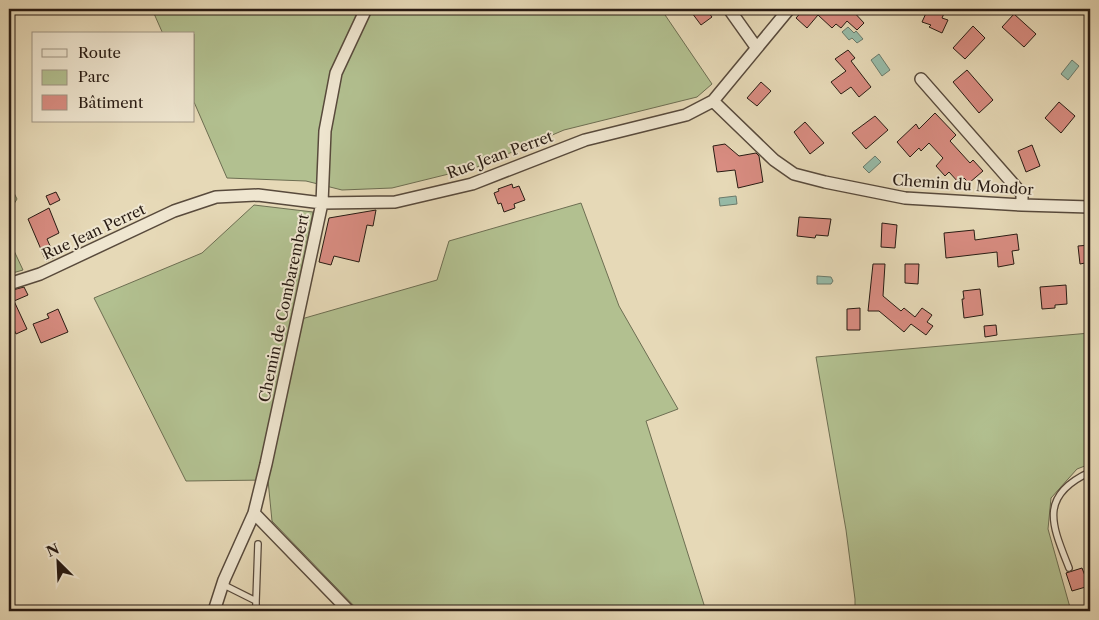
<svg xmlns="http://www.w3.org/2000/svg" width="1099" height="620" font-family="'Libre Caslon Text',serif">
<rect width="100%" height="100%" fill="#e6d9b7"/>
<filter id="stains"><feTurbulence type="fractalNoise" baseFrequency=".004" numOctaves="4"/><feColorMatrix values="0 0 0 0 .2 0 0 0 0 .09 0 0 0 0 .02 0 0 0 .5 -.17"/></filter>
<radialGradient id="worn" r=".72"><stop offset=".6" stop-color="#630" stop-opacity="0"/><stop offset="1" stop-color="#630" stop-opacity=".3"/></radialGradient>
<!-- green -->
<path fill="#b2c090" stroke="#6d6e52" d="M152,9H661L712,84L697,97L564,130L477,167L392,188L342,190L306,181L227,178L194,102V34H163Z
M9,183L17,199L9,212Z
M581,203L619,306L678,409L646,421L706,611H359L272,521L268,480L186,481L94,298L202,253L254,205L313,212L291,322L437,280L449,241Z
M9,240L23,270L9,274Z
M1090,333V464L1077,469L1051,498L1048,529L1071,611H855V599L846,530L816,357Z"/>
<!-- water -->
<path fill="#97bba8" stroke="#6b7b6c" d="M848,27L854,33L856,31L863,39L857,43L852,38L849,40L842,32Z
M879,54L890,70L882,76L871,60Z
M1072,60L1079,66L1068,80L1061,74Z
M875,156L881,162L869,173L863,167Z
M736,196L737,204L720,206L719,198Z
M817,276L831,277L833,281L831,284H817Z"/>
<!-- building -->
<path fill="#d88c81" stroke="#281b13" d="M689,9H706L712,17L701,25Z
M804,9H851L864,23L857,30L847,21L841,28L836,24L832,28L818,15L807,28L796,18Z
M934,9H946L942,18L948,20L942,33L929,27L931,25L922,22L927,11L931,13Z
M1014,14L1036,34L1024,47L1002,27Z
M973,26L985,38L965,59L953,48Z
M848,50L855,58L851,61L871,87L859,97L851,87L841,94L831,82L846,71L835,59Z
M967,70L993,100L979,113L953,82Z
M761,82L771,91L757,106L747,98Z
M1059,102L1075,116L1061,133L1045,118Z
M935,113L956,135L950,141L970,163L973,160L983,171L969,183L964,178L959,183L949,172L945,176L936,166L943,158L929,143L921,151L919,148L910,157L897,142L916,124L919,129Z
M875,116L888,130L866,149L852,133Z
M805,122L824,143L810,154L794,132Z
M725,144L739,156L756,153L759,156L763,182L738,188L735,170L717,172L713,146Z
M1032,145L1040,166L1026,172L1018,151Z
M512,184L513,188L519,186L525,200L514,204L515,208L504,212L501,203L498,204L494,193L499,191L498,189Z
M56,192L60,200L50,205L46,196Z
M49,208L59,233L47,239L55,257L46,261L28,219Z
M376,210L373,226L367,225L359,262L334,256L331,265L319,262L329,218Z
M799,217L831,219L828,236L816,235L815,238L797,236Z
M882,223L897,225L895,248L881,247Z
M974,230L975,240L1017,234L1019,250L1012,251L1014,264L998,267L997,252L946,258L944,233Z
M1090,245V262L1080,264L1078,246Z
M873,264H885L883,296L901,311L904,308L915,317L922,308L932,315L927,322L933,326L926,335L911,324L904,332L879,311H868Z
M905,264H919L918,284L905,283Z
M1066,285L1067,304L1055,305V308L1042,309L1040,287Z
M24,287L28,295L14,301L27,329L16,334L9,318V291Z
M980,289L983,315L964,318L962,299H964L963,291Z
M860,308V330H847V309Z
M58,309L68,332L41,343L33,324L49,318L47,314Z
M996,325L997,335L985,337L984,326Z
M1082,568L1089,586L1072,591L1066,573Z"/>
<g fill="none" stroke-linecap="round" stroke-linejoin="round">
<!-- lane casing -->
<g stroke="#584a3c" stroke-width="8">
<path id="lane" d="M1069,568C1052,525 1038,496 1090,472
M222,584L256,601V611
M256,601L258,544"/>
</g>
<!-- street casing -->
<g stroke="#584a3c" stroke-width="14">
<path id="street" d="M729,9L756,47
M921,79L1022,194V205
M713,101L774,160L794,174L825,182L905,198L1022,205L1090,207
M9,284L40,274L174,211L216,197L258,195L322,203L395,202L472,184L585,140L686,115L713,101L789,9
M254,513L349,611
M214,611L224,580L254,513L266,464L322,203L325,131L336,73L366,9"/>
</g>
<!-- lane -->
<use href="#lane" stroke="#efe6d0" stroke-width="5.5"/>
<!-- street -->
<use href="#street" stroke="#efe6d0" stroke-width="11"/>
</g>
<g text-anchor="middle" stroke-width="4" stroke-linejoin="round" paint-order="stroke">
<!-- street labels -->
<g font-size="15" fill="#281b13" stroke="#efe6d0">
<text transform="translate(500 155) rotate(-20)" y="5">Rue Jean Perret</text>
<text transform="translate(963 185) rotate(4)" y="5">Chemin du Mondor</text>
<text transform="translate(94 232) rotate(-25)" y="5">Rue Jean Perret</text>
<text transform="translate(284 308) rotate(-78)" y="5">Chemin de Combarembert</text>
</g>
</g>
<!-- margin -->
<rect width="1099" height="620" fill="none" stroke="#e6d9b7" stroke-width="30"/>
<rect x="10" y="10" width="1079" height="600" fill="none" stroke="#281b13" stroke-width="2.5"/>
<rect x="15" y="15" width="1069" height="590" fill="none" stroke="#281b13"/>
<!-- legend -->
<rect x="32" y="32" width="162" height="90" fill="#efe6d0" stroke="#9f9584"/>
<rect x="42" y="49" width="25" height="8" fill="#efe6d0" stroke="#9f9584"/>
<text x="78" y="58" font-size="15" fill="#281b13">Route</text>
<rect x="42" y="70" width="25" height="15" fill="#b2c090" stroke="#9f9584"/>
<text x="78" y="82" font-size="15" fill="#281b13">Parc</text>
<rect x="42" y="95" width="25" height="15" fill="#d88c81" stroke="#9f9584"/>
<text x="78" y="108" font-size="15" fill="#281b13">Bâtiment</text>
<!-- north arrow -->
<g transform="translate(58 562) rotate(336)" stroke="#efe6d0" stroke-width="4" paint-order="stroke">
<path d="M0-4L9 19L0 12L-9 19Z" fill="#281b13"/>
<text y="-8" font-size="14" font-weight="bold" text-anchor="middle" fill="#281b13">N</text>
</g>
<rect width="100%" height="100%" filter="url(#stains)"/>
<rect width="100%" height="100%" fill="url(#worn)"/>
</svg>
